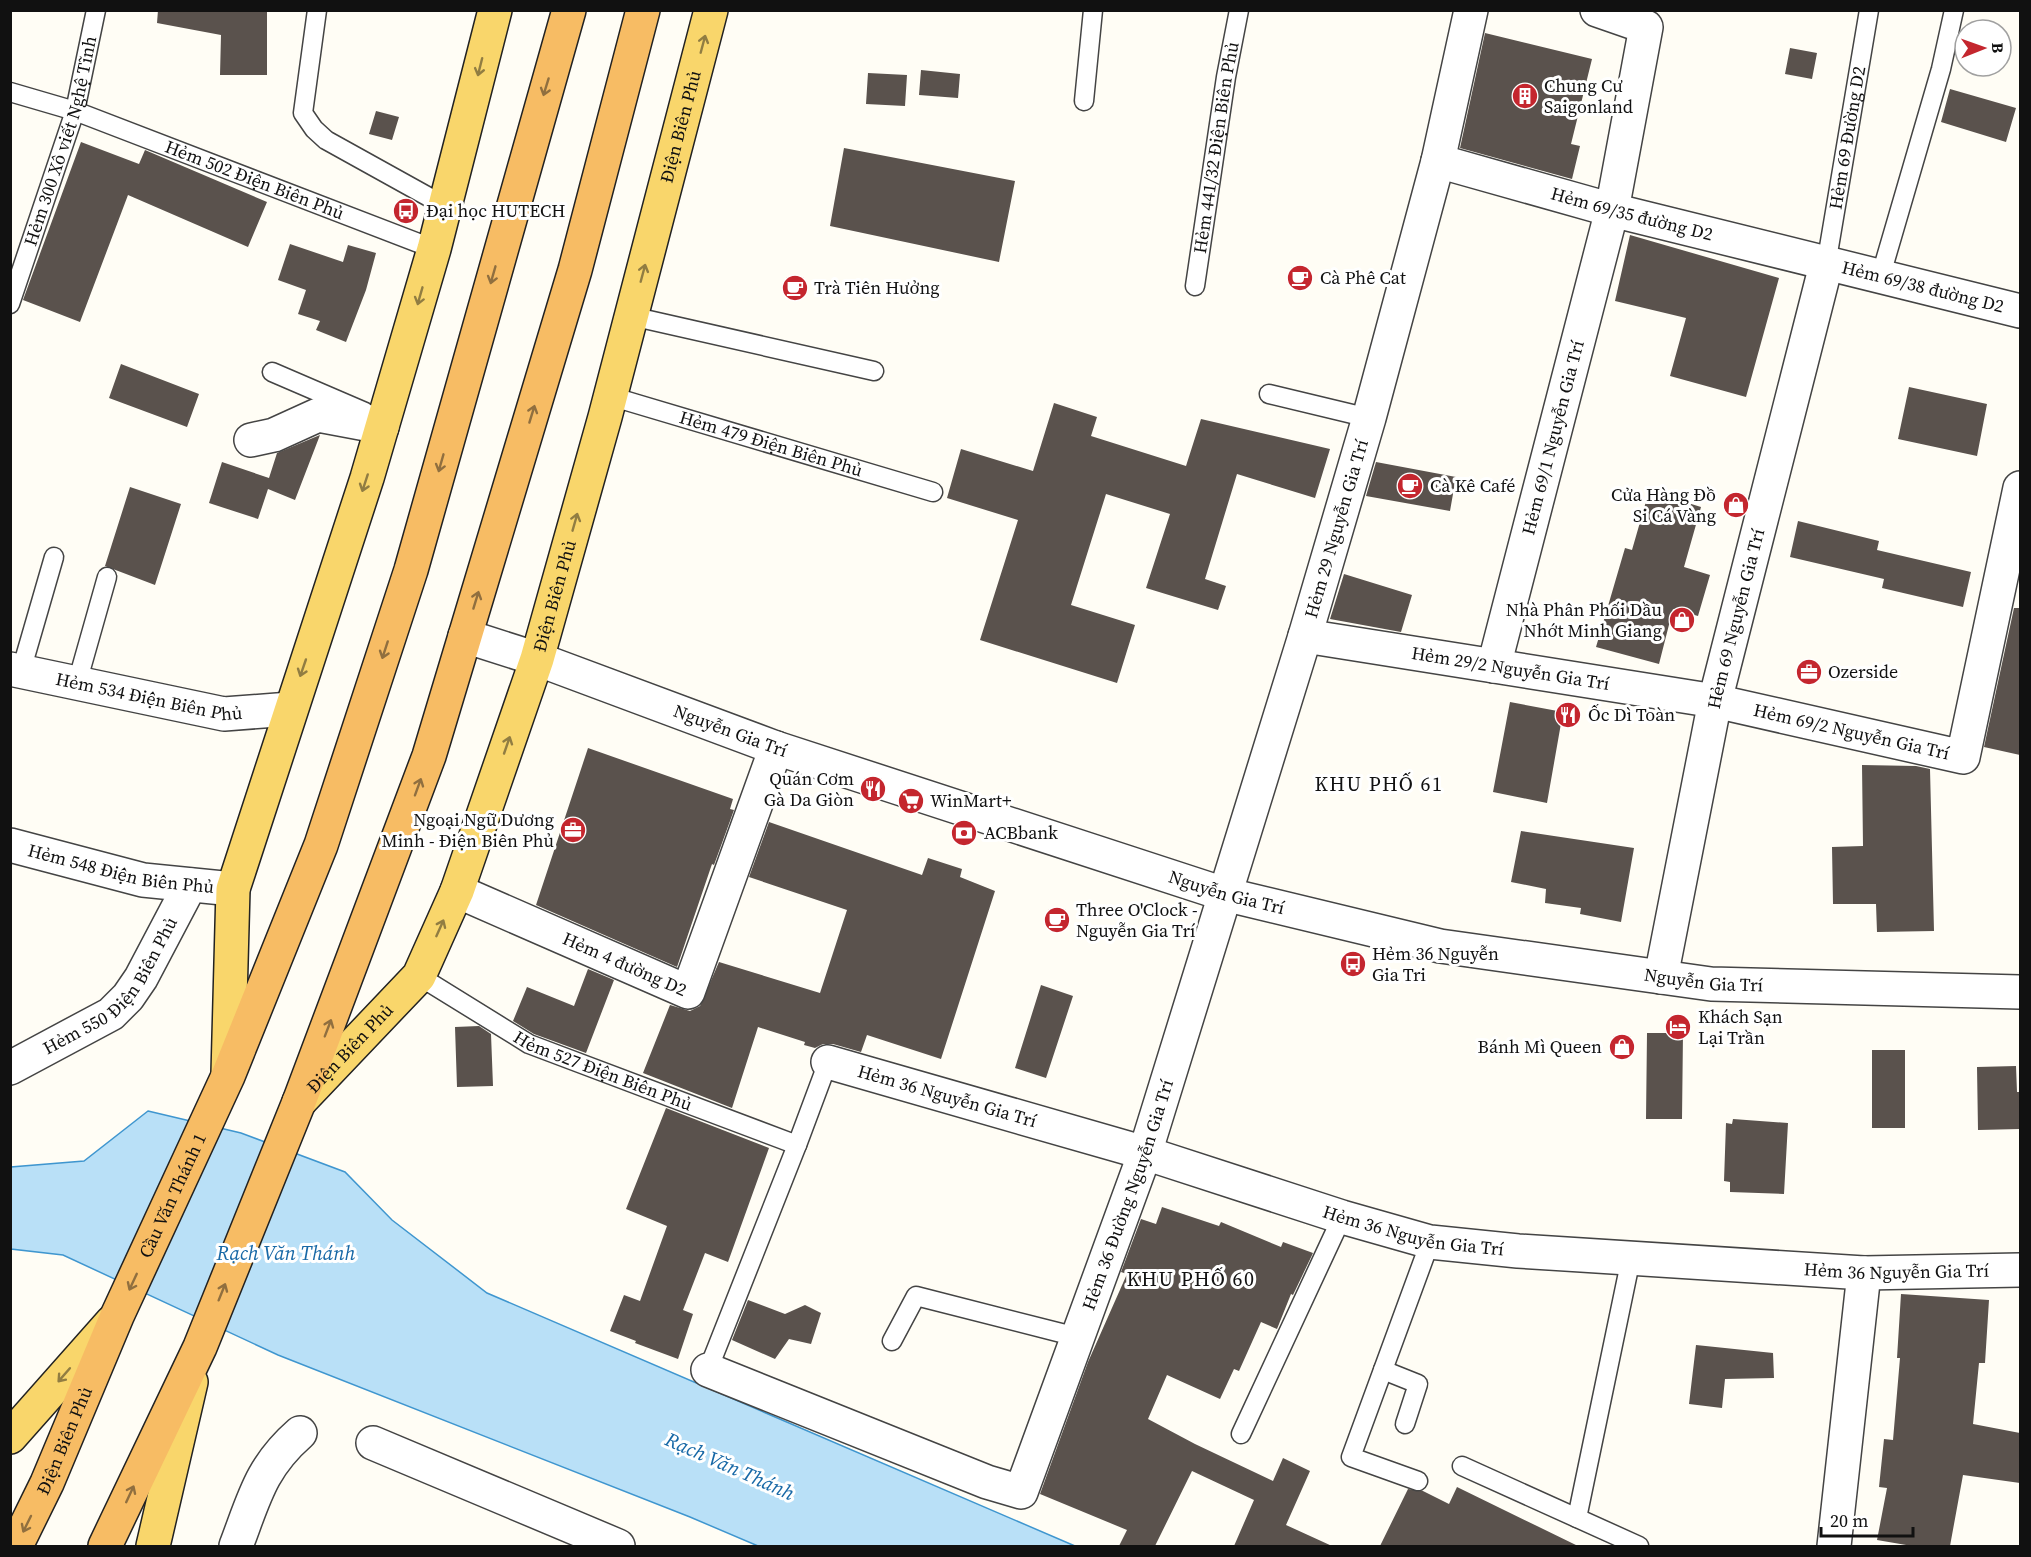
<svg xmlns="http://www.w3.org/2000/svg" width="2031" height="1557" font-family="'Source Serif 4',serif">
<rect width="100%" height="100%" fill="#fffdf5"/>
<!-- water -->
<path fill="#b9e0f7" stroke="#3f96cf" stroke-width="1.5" d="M148,1111L241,1133L345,1172L392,1220L487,1293L1075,1546H758L690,1517L278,1355L63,1255L11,1249V1167L84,1161Z"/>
<!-- building -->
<path fill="#5a524d" d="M158,10H267V75H220L221,35L157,23Z
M1485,33L1592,59L1571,144L1580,146L1572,179L1460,148Z
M1790,48L1817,53L1812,79L1785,74Z
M921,70L960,74L958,98L919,95Z
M868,73L907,75L905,106L866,104Z
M1950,89L2016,108L2006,142L1941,122Z
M376,111L399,117L392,140L369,134Z
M81,142L139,164L145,150L267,202L248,247L128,195L80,322L23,300Z
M844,148L1015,181L999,262L830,226Z
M1630,235L1779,278L1746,397L1670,376L1686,318L1615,301Z
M290,244L343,262L348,245L376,253L366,290L346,342L316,330L320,321L298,314L306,290L278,280Z
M121,364L199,394L187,427L109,398Z
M1909,387L1987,404L1977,456L1898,439Z
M1054,403L1097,417L1091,436L1186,466L1201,419L1330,449L1315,498L1237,474L1205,579L1226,586L1218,610L1146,588L1170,514L1106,494L1071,605L1135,625L1117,683L980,640L1018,520L947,498L961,449L1033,471Z
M320,435L295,500L268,489L258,519L209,503L222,462L269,478L277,453Z
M1376,462L1456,477L1450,511L1366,496Z
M130,487L181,504L155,585L105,566Z
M1649,491L1701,507L1684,567L1710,575L1698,616L1673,609L1659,664L1596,647L1625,548L1632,550Z
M1798,521L1879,541L1877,550L1971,572L1963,607L1882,588L1884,579L1790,557Z
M1344,574L1412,595L1401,632L1330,619Z
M2014,608H2020V755L1984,747Z
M1510,702L1563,712L1547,803L1493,792Z
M588,748L733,799L730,809L734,810L714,865L712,864L677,967L536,905Z
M1862,765L1916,766L1930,769L1934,931L1877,932L1876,904H1833L1832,847L1863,846Z
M769,822L922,875L928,858L962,869L960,877L995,891L941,1059L867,1035L861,1052L833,1044H823L815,1048L804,1045L805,1042L758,1027L732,1108L643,1073L670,1005L690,1011L700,1006L719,962L820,993L847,910L749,877Z
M1521,831L1634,848L1621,922L1580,914L1581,908L1545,903L1546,889L1511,882Z
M588,969L614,980L586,1053L534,1034L513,1021L527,987L574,1006Z
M1041,985L1073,996L1046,1078L1015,1068Z
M479,1026L491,1034L493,1086L457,1087L455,1027Z
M1647,1033H1683L1682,1119H1646Z
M1872,1050H1905V1128H1872Z
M2016,1066L2017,1092H2020V1129L1978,1130L1977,1067Z
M666,1108L769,1148L728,1262L705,1253L683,1310L693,1314L678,1359L635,1343L636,1341L610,1331L624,1295L640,1301L667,1226L626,1209Z
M1733,1119L1788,1123L1784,1194L1730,1192V1182L1724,1181L1726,1123L1732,1124Z
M1162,1207L1219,1226L1221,1222L1281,1247L1283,1242L1313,1253L1293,1295L1291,1294L1277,1329L1261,1322L1239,1371L1234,1369L1220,1399L1167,1375L1148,1419L1195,1444L1273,1481L1283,1458L1310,1471L1286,1525L1332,1546H1234L1254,1500L1192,1471L1155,1546H1119L1127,1530L1040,1494L1088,1362L1127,1274L1121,1272L1141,1219L1156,1224Z
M1901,1294L1989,1300L1985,1363H1979L1973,1424L2020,1433V1483L1963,1475L1950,1546H1912L1877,1540L1887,1488L1879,1487L1884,1439L1893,1440L1900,1358H1897Z
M748,1300L785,1314L805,1305L821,1313L811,1344L789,1339L775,1359L732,1340Z
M1696,1345L1773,1353L1774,1378L1725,1379L1722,1408L1689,1404Z
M1457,1487L1578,1546H1380L1408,1489L1423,1491L1449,1504Z"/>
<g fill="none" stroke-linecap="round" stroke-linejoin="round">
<!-- service casing -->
<g stroke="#444" stroke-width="21">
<g id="service">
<path d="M317,10L303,113L314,129L326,140L445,206"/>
<path id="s1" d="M10,92L75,111L434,249"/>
<path d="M1084,101L1093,10"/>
<path id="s2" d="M1826,265L1869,10"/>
<path d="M1880,278L1941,69L1954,10"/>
<path id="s3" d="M1195,286L1226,77L1239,10"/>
<path id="s4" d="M10,304L75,111L96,10"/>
<path d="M631,316L874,371"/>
<path d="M272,372L365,412"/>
<path d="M1269,394L1369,418"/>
<path id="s5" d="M610,396L933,492"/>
<path d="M21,671L54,557"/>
<path d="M77,683L107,577"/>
<path id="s6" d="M419,976L529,1044L797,1145L828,1062"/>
<path d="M892,1341L916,1296L1077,1337"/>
<path d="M708,1370L797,1145"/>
<path d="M1383,1370L1418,1384L1405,1424"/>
<path d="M1241,1434L1342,1217"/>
<path d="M1462,1466L1639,1546"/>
<path d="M1418,1481L1351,1457L1430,1242"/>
<path d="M1577,1518L1631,1258"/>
</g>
</g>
<!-- minor casing -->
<g stroke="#444" stroke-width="36">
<g id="minor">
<path id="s7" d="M1438,161L1612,210L2020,311"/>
<path d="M251,440L274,435L318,415L382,427"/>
<path id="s8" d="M1305,636L1715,701L1963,757L2020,488"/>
<path id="s9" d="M1494,666L1612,210L1646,27L1597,10"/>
<path id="s10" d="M10,669L224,714L290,709"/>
<path id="s11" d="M10,845L143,880L233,889"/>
<path id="s12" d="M457,891L688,992L776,748"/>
<path id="s13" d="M1661,977L1715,701L1826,265"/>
<path id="s14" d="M828,1062L1145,1153L1342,1217L1430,1242L1518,1251L1864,1273L2020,1270"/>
<path id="s15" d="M10,1068L111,1014L128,997L141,978L190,885"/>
<path id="s16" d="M708,1370L987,1482L1021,1492L1145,1153L1305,636L1369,418L1438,161L1471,10"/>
<path d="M373,1443L618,1546"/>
<path d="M236,1546C254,1499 260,1468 300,1433"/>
<path d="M1834,1546L1864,1273"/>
</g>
</g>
<!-- tertiary casing -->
<g stroke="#444" stroke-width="36">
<g id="tertiary">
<path id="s17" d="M465,636L537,659L776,748L1224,894L1440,946L1711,984L2020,992"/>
</g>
</g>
<!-- primary casing -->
<g stroke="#222" stroke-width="36">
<g id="primary">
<path d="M228,1074L233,889L367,478L434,249L495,10"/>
<path id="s18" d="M299,1102L419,976L457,891L537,659L605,417L711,10"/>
<path d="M10,1437L112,1322"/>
<path d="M153,1546L191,1382"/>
</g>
</g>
<!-- trunk casing -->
<g stroke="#222" stroke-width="36">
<g id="trunk">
<path id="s19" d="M16,1546L47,1483L117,1316L228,1076L321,845L411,570L569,10"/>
<path d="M105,1546L200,1347L299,1102L429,756L575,270L643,10"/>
</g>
</g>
<!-- service -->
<use href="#service" stroke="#fff" stroke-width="18"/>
<!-- minor -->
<use href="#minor" stroke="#fff" stroke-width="33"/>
<!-- tertiary -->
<use href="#tertiary" stroke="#fff" stroke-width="33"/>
<!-- primary -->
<use href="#primary" stroke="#f9d66b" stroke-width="33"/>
<!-- trunk -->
<use href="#trunk" stroke="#f7bc64" stroke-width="33"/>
</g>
<!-- one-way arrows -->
<defs><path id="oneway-shaft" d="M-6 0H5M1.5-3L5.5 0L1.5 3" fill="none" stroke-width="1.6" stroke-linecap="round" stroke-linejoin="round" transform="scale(1.5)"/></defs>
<g stroke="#917d42">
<use href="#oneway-shaft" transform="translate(703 44) rotate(-75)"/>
<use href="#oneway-shaft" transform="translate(480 67) rotate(104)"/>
<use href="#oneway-shaft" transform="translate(643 273) rotate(-75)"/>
<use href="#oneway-shaft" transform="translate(420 296) rotate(106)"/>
<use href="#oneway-shaft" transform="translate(365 483) rotate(108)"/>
<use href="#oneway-shaft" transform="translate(575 522) rotate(-74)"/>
<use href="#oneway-shaft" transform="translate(303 668) rotate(109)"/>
<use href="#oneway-shaft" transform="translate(507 745) rotate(-71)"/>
<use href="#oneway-shaft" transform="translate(440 928) rotate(-66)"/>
<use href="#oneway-shaft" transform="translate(64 1375) rotate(131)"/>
</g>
<g stroke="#906f3f">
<use href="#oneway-shaft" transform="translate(546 87) rotate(107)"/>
<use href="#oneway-shaft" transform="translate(493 275) rotate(106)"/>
<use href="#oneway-shaft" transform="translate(532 414) rotate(-73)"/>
<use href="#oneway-shaft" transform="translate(441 463) rotate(106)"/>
<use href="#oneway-shaft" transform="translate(476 600) rotate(-73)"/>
<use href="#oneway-shaft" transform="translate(385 650) rotate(108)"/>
<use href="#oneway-shaft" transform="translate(418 787) rotate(-70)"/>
<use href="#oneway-shaft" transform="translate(328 1028) rotate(-69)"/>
<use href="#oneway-shaft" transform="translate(133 1282) rotate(115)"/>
<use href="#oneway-shaft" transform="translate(222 1292) rotate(-68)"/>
<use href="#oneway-shaft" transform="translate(130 1494) rotate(-65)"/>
<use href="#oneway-shaft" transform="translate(27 1524) rotate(116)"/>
</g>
<!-- icons -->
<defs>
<g id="building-disc" transform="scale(1.35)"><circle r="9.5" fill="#c4262e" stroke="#fff"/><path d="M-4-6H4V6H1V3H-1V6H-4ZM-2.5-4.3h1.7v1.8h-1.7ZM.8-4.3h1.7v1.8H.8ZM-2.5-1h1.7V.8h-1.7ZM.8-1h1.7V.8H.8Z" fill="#fff"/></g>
<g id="bus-disc" transform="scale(1.35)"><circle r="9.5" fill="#c4262e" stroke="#fff"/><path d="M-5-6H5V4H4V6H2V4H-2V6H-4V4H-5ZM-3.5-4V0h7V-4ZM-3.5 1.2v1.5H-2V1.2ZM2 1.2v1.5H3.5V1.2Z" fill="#fff"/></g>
<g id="cafe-disc" transform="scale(1.35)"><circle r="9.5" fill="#c4262e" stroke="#fff"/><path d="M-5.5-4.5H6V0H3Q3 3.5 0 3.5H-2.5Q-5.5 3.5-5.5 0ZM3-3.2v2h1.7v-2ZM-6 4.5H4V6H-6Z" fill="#fff"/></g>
<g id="shop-disc" transform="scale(1.35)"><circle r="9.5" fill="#c4262e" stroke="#fff"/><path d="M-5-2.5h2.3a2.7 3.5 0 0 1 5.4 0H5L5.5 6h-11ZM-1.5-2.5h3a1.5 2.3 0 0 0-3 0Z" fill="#fff"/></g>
<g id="office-disc" transform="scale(1.35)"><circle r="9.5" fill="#c4262e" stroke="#fff"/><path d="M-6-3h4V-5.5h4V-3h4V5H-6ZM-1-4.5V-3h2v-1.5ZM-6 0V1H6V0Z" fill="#fff"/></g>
<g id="restaurant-disc" transform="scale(1.35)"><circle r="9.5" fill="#c4262e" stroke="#fff"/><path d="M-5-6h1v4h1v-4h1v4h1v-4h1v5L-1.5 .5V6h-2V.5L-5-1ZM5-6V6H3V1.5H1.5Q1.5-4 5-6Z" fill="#fff"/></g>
<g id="supermarket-disc" transform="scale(1.35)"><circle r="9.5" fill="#c4262e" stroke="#fff"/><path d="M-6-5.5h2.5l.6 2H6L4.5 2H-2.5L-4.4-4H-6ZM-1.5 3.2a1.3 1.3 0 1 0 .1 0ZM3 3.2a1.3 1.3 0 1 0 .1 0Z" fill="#fff"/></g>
<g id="bank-disc" transform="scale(1.35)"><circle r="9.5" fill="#c4262e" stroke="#fff"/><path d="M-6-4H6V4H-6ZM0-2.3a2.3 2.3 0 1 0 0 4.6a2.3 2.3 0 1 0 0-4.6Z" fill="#fff"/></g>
<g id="hotel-disc" transform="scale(1.35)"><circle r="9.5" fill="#c4262e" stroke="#fff"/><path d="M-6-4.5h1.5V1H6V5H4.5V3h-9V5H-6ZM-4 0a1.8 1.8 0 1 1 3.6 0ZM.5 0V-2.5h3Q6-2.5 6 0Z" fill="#fff"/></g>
</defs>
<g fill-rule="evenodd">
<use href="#building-disc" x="1525" y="96"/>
<use href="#bus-disc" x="406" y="211"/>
<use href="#cafe-disc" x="1300" y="278"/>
<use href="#cafe-disc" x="795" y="288"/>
<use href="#cafe-disc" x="1410" y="486"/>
<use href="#shop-disc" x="1736" y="505"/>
<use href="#shop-disc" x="1682" y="620"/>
<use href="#office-disc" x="1809" y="672"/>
<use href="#restaurant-disc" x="1568" y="715"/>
<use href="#restaurant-disc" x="873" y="789"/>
<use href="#supermarket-disc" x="911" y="801"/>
<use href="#office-disc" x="573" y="830"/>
<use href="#bank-disc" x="964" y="833"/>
<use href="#cafe-disc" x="1057" y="920"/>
<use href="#bus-disc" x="1353" y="964"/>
<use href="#hotel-disc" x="1678" y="1027"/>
<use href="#shop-disc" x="1622" y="1047"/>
</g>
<g text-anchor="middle" stroke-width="6" stroke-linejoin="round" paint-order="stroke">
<!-- poi labels -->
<g font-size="18" fill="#111" stroke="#fff" text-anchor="start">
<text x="1544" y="92">Chung Cư<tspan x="1544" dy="21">Saigonland</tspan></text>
<text x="426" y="217">Đại học HUTECH</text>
<text x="1320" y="284">Cà Phê Cat</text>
<text x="814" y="294">Trà Tiên Hưởng</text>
<text x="1430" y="492">Cà Kê Café</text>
<text x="1716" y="501" text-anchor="end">Cửa Hàng Đồ<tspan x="1716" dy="21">Si Cá Vàng</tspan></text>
<text x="1662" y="616" text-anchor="end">Nhà Phân Phối Dầu<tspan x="1662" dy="21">Nhớt Minh Giang</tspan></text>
<text x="1828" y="678">Ozerside</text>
<text x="1588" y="721">Ốc Dì Toàn</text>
<text x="854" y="785" text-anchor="end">Quán Cơm<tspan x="854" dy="21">Gà Da Giòn</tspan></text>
<text x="930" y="807">WinMart+</text>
<text x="554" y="826" text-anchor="end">Ngoại Ngữ Dương<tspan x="554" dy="21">Minh - Điện Biên Phủ</tspan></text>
<text x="984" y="839">ACBbank</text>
<text x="1076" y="916">Three O'Clock -<tspan x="1076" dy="21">Nguyễn Gia Trí</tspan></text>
<text x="1372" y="960">Hẻm 36 Nguyễn<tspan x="1372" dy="21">Gia Tri</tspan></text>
<text x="1698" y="1023">Khách Sạn<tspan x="1698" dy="21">Lại Trần</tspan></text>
<text x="1602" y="1053" text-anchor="end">Bánh Mì Queen</text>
</g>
<!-- street labels -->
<g font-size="18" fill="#111" stroke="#fff">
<text dy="6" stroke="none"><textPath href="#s18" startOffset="1064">Điện Biên Phủ</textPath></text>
<text dy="6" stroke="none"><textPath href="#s2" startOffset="129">Hẻm 69 Đường D2</textPath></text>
<text dy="6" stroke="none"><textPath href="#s4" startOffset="171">Hẻm 300 Xô viết Nghệ Tĩnh</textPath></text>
<text dy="6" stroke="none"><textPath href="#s3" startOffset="140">Hẻm 441/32 Điện Biên Phủ</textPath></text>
<text dy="6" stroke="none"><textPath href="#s1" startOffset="260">Hẻm 502 Điện Biên Phủ</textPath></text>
<text dy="6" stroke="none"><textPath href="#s7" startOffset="201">Hẻm 69/35 đường D2</textPath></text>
<text dy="6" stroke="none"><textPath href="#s7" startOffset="501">Hẻm 69/38 đường D2</textPath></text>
<text dy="6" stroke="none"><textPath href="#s9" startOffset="236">Hẻm 69/1 Nguyễn Gia Trí</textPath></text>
<text dy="6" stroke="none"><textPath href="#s5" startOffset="168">Hẻm 479 Điện Biên Phủ</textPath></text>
<text dy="6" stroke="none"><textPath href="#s16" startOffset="1350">Hẻm 29 Nguyễn Gia Trí</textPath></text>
<text dy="6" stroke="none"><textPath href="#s18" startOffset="578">Điện Biên Phủ</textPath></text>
<text dy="6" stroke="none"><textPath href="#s13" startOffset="366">Hẻm 69 Nguyễn Gia Trí</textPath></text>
<text dy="6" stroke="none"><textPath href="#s8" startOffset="208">Hẻm 29/2 Nguyễn Gia Trí</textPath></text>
<text dy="6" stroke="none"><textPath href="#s10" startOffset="142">Hẻm 534 Điện Biên Phủ</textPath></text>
<text dy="6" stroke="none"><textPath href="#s17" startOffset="282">Nguyễn Gia Trí</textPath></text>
<text dy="6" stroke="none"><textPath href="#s8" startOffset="555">Hẻm 69/2 Nguyễn Gia Trí</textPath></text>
<text dy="6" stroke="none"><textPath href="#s11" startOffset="114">Hẻm 548 Điện Biên Phủ</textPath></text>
<text dy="6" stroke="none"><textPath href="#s17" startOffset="804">Nguyễn Gia Trí</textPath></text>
<text dy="6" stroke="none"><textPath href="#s12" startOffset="183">Hẻm 4 đường D2</textPath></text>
<text dy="6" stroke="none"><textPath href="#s17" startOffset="1290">Nguyễn Gia Trí</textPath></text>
<text dy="6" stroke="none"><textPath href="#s15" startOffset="134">Hẻm 550 Điện Biên Phủ</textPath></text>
<text dy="6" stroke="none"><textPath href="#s18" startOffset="74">Điện Biên Phủ</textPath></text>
<text dy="6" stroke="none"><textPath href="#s6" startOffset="208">Hẻm 527 Điện Biên Phủ</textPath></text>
<text dy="6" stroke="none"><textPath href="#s14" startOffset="124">Hẻm 36 Nguyễn Gia Trí</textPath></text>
<text dy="6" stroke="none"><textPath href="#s16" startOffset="652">Hẻm 36 Đường Nguyễn Gia Trí</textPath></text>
<text dy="6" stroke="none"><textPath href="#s19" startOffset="384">Cầu Văn Thánh 1</textPath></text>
<text dy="6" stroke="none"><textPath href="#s14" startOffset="610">Hẻm 36 Nguyễn Gia Trí</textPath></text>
<text dy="6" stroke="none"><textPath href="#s14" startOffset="1096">Hẻm 36 Nguyễn Gia Trí</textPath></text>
<text dy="6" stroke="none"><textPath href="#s19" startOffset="116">Điện Biên Phủ</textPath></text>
</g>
<!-- neighbourhood labels -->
<g font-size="20" letter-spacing="1.5" fill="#111" stroke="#fff">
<text x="1379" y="791">KHU PHỐ 61</text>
<text x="1191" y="1286">KHU PHỐ 60</text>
</g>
<!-- water labels -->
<g font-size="20" font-style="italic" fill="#1768a6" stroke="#fff">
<text x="286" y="1260">Rạch Văn Thánh</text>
<text transform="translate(730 1466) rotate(24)" y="7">Rạch Văn Thánh</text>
</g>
</g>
<!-- border -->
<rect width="2031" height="1557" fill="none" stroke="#111111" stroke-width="24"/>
<!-- north arrow -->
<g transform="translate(1983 48) rotate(89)"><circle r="28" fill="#ffffff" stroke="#a0a0a0" stroke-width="1.5"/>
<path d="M0-4.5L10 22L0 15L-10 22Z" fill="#c4262e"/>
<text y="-9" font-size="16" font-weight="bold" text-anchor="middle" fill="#111111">B</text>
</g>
<!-- scale -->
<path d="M1821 1527v9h92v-9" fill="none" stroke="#111111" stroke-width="3"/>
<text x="1830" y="1527" font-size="18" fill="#111111" stroke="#ffffff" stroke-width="4.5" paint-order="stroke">20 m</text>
</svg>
